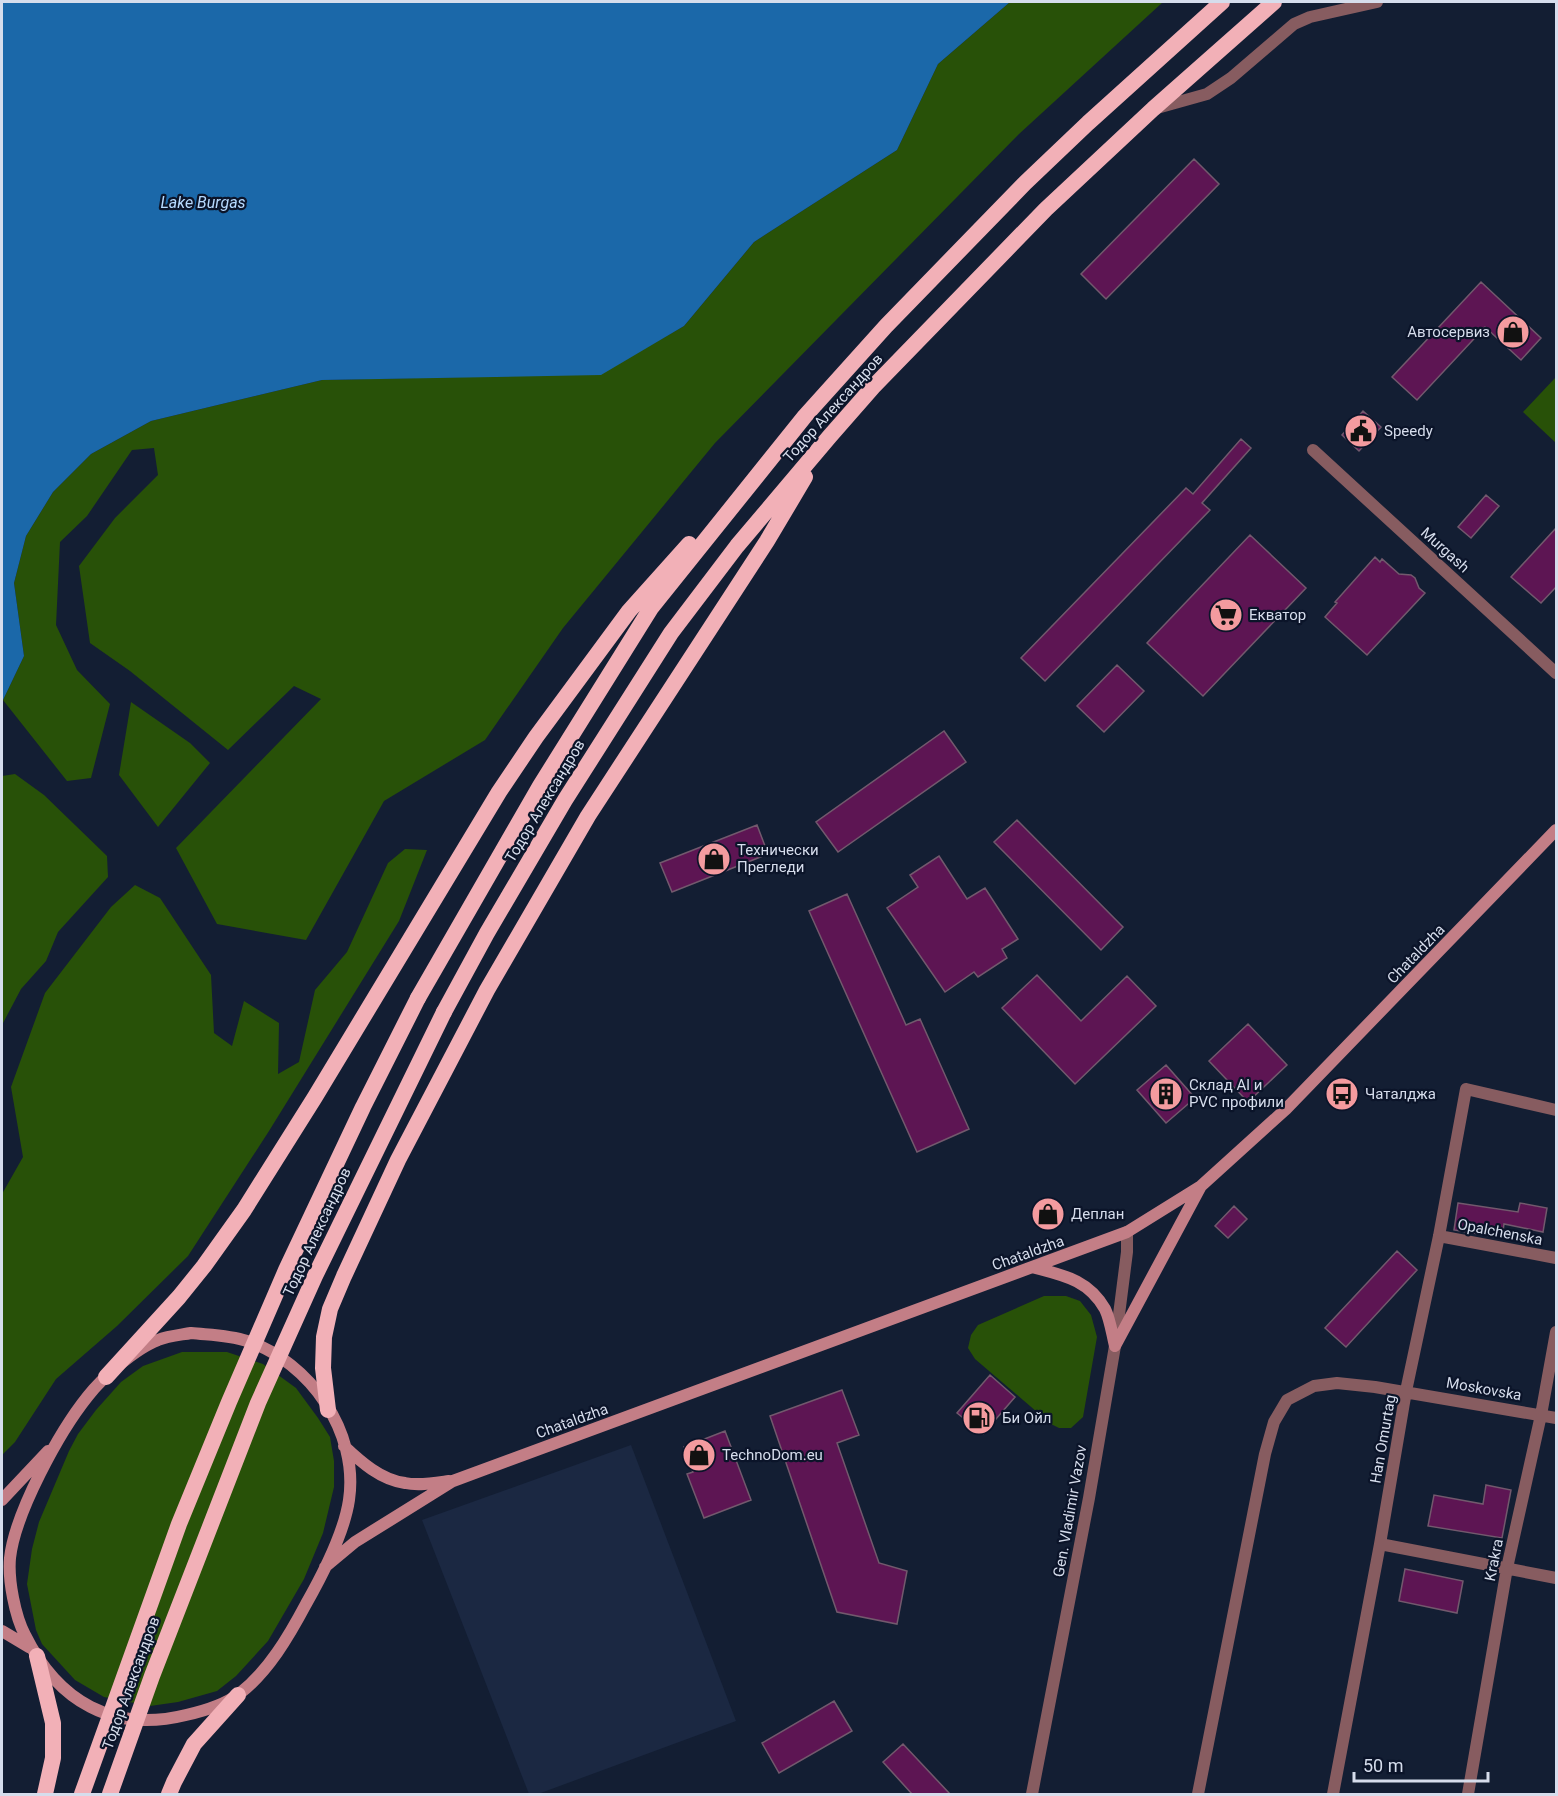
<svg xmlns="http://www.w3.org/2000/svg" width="1558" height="1796" font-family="Roboto,sans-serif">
<rect width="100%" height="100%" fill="#131e33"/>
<!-- built -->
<path fill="#1b2842" d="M631,1445L736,1721L538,1794H529L422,1520Z"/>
<!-- green -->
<path fill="#285108" d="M1010,2H1163L1019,134L715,443L563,628L485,740L384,801L306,940L217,924L176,848L321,699L294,686L228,750L130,671L90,643L79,566L115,518L158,475L154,448L132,450L87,516L60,542L56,625L77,670L110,704L91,778L67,781L3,700L24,656L14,583L26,536L53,492L91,454L151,421L322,380L601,374L684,326L754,242L897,150L938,64Z
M1556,377V443L1523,412Z
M131,702L190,743L210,763L158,827L119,775Z
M15,774L44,795L107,856L108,877L58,932L46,961L21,989L2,1025V776Z
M405,849L427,850L399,921L269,1131L188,1256L117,1326L56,1379L15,1442L2,1455V1194L23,1157L11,1087L45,993L111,907L135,885L160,898L211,975L214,1033L232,1046L244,1001L279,1023L278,1074L299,1062L315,990L347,952L388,863Z
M1044,1296H1066L1080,1301L1091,1315L1097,1337L1083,1417L1071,1428H1059L1051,1424L975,1359L968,1348L971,1335L978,1325Z
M182,1352H227L263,1364L296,1388L318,1418L330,1437L334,1461V1487L323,1533L304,1579L268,1641L236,1676L217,1691L178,1702L150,1706L104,1697L75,1680L42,1644L36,1630L27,1584L32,1549L39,1522L69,1451L78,1434L96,1410L121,1382L143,1366Z"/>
<!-- water -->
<path fill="#1b68a9" d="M2,2H1010L938,64L897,150L754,242L684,326L601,375L322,380L151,421L91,454L53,492L26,536L14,583L24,656L3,700H2Z"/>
<!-- building -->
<path fill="#5d1553" stroke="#72596d" stroke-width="1.5" d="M1194,159L1219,184L1106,299L1081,274Z
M1481,282L1541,338L1521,360L1485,327L1417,400L1392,377Z
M1363,411L1381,427L1359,451L1342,435Z
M1241,439L1251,448L1202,503L1210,510L1045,681L1021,658L1186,488L1193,494Z
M1486,495L1499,506L1471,538L1458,527Z
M1557,527V586L1541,603L1511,577Z
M1250,535L1306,588L1203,696L1147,643Z
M1375,557L1380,562L1382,559L1399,574L1411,575L1415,578L1419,588L1425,593L1367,655L1325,617L1337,603L1335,602Z
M1117,665L1144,691L1104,732L1077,706Z
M944,731L966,762L838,852L816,822Z
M1017,820L1123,927L1101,950L994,842Z
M757,825L768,854L672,892L660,863Z
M939,856L967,899L985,888L1018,939L1002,949L1007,958L978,977L974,972L945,992L887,908L918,887L910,875Z
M847,894L906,1025L920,1019L969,1129L917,1152L809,911Z
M1037,975L1081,1021L1127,976L1156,1006L1075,1084L1002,1008Z
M1248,1024L1287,1065L1248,1102L1209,1061Z
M1166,1065L1195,1098L1166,1123L1137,1090Z
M1458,1203L1518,1212L1520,1203L1547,1208L1543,1232L1504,1224L1502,1238L1454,1230Z
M1234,1206L1247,1219L1228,1238L1215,1226Z
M1397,1251L1417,1270L1346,1347L1325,1328Z
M990,1375L1015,1397L983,1434L957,1413Z
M842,1390L859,1435L837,1443L879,1563L907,1571L897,1624L837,1612L770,1416Z
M725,1431L751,1500L704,1518L687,1474L693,1472L684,1447Z
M1486,1485L1511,1490L1502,1538L1428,1526L1434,1495L1483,1504Z
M1405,1569L1463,1581L1457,1613L1399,1601Z
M834,1701L852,1731L779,1773L762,1743Z
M903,1744L950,1794H912L883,1762Z"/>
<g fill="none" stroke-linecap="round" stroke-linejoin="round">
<!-- minor -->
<path stroke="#875c60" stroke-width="12" d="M1157,108L1207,94L1231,78L1294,24L1310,17L1377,2
M1313,450L1556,673
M1439,1236L1556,1258
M1380,1544L1556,1578
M1032,1794L1089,1498L1115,1346L1127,1252V1232
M1198,1794L1265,1454L1274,1422L1287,1400L1314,1386L1337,1383L1375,1387L1556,1418
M1333,1794L1380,1544L1406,1391L1439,1236L1466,1089L1556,1110
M1468,1794L1507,1568L1541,1415L1556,1332"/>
<!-- secondary -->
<path stroke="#c37e86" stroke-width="12" d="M1032,1267C1062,1275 1088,1279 1105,1309C1110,1319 1112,1334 1115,1346
M191,1333C210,1335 229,1335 247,1341C310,1362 359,1432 349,1500C344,1534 323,1574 306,1604C289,1636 268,1672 239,1694C224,1705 204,1711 186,1715C113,1733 58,1702 25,1635C15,1616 8,1580 10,1558C15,1513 59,1432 88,1396C102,1378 136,1348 158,1340C168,1336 180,1335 191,1333Z
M1115,1346L1201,1186
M344,1446C361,1462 381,1480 405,1483C419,1486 435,1483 449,1481
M2,1500L48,1451
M325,1567L355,1542L453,1481L1127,1232L1201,1186L1286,1109L1556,830
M2,1631L29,1647"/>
<!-- trunk -->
<path stroke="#f2b0b7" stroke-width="16" d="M418,998L540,786L651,608L805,416L886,326L1025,183L1088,123L1222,2
M444,1012L487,933L565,800L671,633L737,546L830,436L873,387L1046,209L1153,109L1274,2
M106,1377L179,1297L204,1266L244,1210L315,1097L499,792L536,737L629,611L689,544
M328,1410L323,1368L324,1337L330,1309L344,1276L398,1160L487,990L588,816L767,541L805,477
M37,1656L53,1723V1758L45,1794
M169,1794L174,1782L194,1744L238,1695"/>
<!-- trunk-bridge -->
<path stroke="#f2b0b7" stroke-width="16" d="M82,1794L179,1524L229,1402L286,1270L363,1107L418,998
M110,1794L152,1676L258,1403L315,1276L444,1012"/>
</g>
<!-- icons -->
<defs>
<g id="shop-disc" transform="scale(1.725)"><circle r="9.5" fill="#f49b9f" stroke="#0b1429"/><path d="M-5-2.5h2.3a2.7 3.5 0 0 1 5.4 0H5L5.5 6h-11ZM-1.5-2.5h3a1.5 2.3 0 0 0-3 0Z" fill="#111"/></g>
<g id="civic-disc" transform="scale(1.725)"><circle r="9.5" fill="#f49b9f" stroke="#0b1429"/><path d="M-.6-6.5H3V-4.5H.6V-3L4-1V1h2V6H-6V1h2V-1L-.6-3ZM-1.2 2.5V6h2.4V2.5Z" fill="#111"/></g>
<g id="supermarket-disc" transform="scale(1.725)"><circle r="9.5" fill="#f49b9f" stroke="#0b1429"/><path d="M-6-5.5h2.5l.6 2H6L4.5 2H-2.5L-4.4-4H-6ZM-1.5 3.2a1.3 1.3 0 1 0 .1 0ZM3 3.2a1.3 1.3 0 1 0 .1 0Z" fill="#111"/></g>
<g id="building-disc" transform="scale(1.725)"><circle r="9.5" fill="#f49b9f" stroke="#0b1429"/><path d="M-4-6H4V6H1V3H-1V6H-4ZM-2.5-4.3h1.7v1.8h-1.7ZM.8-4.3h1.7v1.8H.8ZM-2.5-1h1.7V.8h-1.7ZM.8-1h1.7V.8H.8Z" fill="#111"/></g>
<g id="bus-disc" transform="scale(1.725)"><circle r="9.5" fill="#f49b9f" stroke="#0b1429"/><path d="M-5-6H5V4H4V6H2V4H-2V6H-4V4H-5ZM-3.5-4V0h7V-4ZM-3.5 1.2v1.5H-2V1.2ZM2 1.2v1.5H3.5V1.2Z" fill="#111"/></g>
<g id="fuel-disc" transform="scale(1.725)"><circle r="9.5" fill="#f49b9f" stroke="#0b1429"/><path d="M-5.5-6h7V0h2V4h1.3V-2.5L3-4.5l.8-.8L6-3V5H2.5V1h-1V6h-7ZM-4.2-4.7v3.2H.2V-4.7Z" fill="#111"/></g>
</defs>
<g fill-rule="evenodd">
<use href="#shop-disc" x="1513" y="332"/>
<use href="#civic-disc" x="1361" y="431"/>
<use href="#supermarket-disc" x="1226" y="615"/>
<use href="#shop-disc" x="714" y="859"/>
<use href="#building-disc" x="1166" y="1094"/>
<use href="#bus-disc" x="1342" y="1094"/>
<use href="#shop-disc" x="1048" y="1214"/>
<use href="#fuel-disc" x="979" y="1418"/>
<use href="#shop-disc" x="699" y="1455"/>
</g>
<g text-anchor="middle" stroke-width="4.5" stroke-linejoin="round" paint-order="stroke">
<!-- poi labels -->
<g font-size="15" fill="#d6ddec" stroke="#0b1429" text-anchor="start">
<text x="1490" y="337" text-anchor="end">Автосервиз</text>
<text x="1384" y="436">Speedy</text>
<text x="1249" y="620">Екватор</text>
<text x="737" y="855">Технически<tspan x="737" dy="17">Прегледи</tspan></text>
<text x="1189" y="1090">Склад Al и<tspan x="1189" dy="17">PVC профили</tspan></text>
<text x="1365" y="1099">Чаталджа</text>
<text x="1071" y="1219">Деплан</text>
<text x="1002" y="1423">Би Ойл</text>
<text x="722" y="1460">TechnoDom.eu</text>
</g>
<!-- street labels -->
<g font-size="15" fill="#d6ddec" stroke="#0b1429">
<text transform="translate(833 408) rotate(-48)" y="5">Тодор Александров</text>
<text transform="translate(1445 550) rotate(42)" y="5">Murgash</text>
<text transform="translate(545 801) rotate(-59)" y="5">Тодор Александров</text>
<text transform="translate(1416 954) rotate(-46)" y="5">Chataldzha</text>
<text transform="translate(317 1232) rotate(-65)" y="5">Тодор Александров</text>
<text transform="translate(1500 1232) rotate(11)" y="5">Opalchenska</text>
<text transform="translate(1028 1253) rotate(-20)" y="5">Chataldzha</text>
<text transform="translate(1484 1389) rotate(10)" y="5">Moskovska</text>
<text transform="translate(572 1421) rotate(-20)" y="5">Chataldzha</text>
<text transform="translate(1383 1439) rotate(-80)" y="5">Han Omurtag</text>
<text transform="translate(1070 1511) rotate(-80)" y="5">Gen. Vladimir Vazov</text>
<text transform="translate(1494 1560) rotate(-79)" y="5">Krakra</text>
<text transform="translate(131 1683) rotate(-70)" y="5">Тодор Александров</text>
</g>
<!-- water labels -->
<g font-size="16" font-style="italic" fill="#b7daff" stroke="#0b1429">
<text x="203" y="208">Lake Burgas</text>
</g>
</g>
<!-- border -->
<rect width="1558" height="1796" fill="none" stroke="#d6ddec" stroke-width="6"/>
<!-- scale -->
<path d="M1354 1772v9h134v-9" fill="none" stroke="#d6ddec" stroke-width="3"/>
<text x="1363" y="1772" font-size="18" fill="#d6ddec" stroke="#0b1429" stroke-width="4.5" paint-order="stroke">50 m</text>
</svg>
